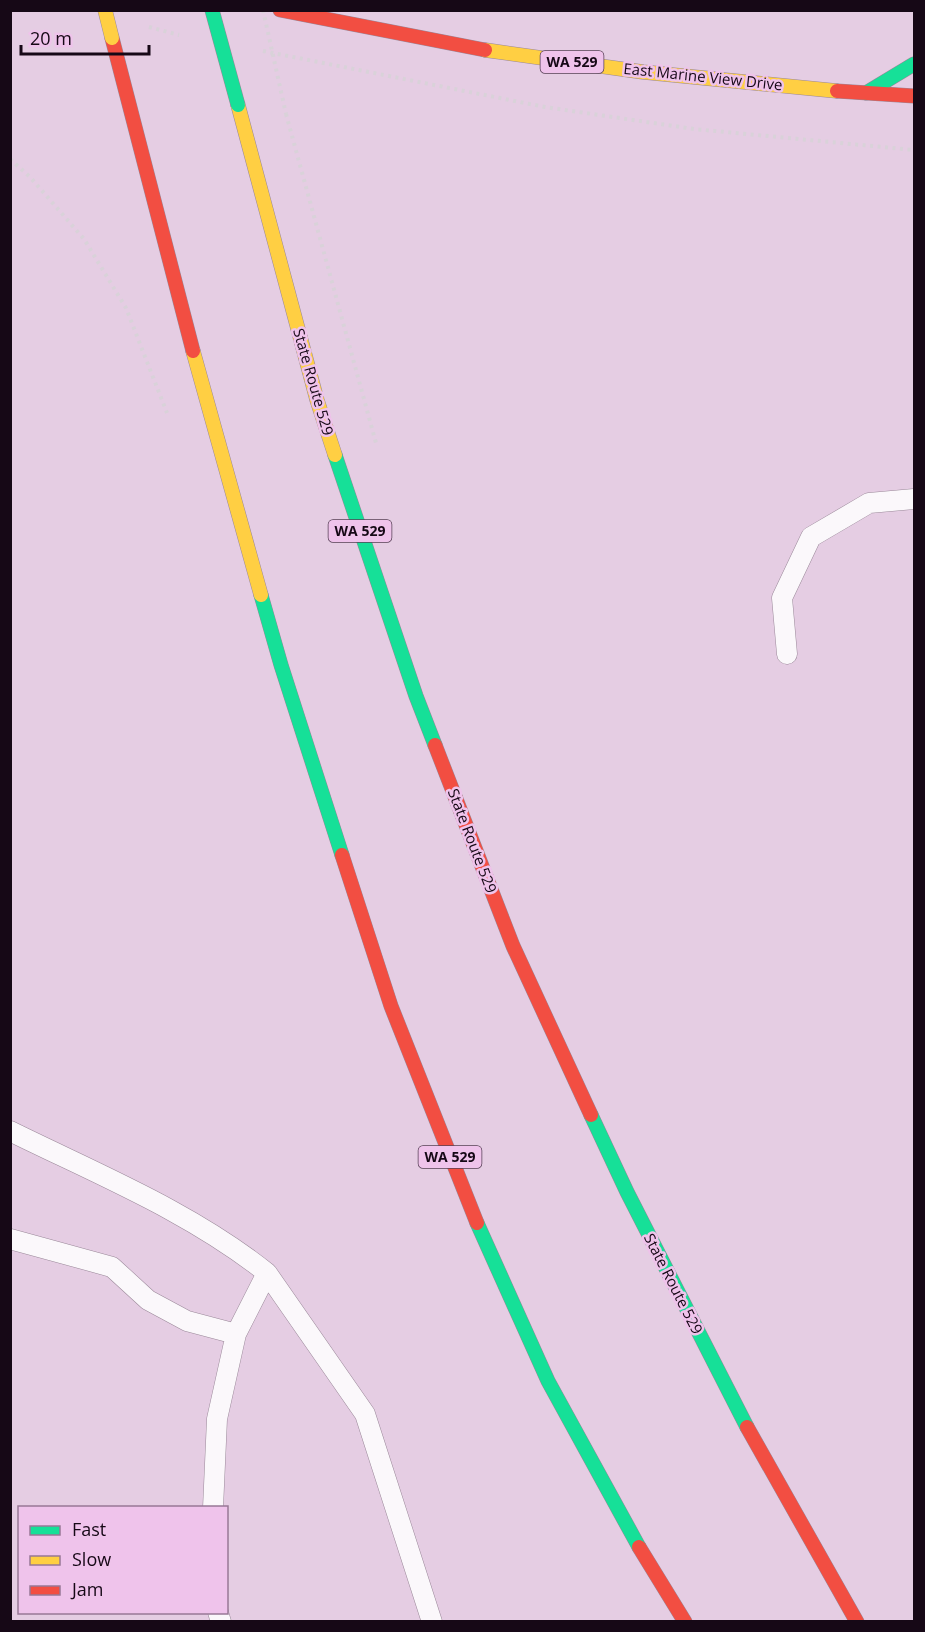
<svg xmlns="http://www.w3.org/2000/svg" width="925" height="1632" font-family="'Open Sans',sans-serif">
<rect width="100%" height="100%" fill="#e5cde3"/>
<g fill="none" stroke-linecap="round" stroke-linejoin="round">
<!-- lane casing -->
<g stroke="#9a8899" stroke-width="21">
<path id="lane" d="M787,654L782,598L811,537L869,503L914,499
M10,1131C97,1174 191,1212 267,1273L236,1334L217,1419L213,1508
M10,1239L112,1267L148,1300L187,1321L236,1334
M267,1273L365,1414L432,1622
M218,1612L221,1622"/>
</g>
<!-- fast casing -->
<g stroke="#9a8899" stroke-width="15">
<path id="fast" d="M866,93L914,64
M335,455L416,696L435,745
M261,595L281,665L342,855
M591,1115L627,1192L747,1427
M477,1223L548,1381L639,1547"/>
</g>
<!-- slow casing -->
<g stroke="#9a8899" stroke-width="15">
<path id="slow" d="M485,50L643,72L837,91
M238,105L317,400L335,455
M193,351L261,595"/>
</g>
<!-- jam casing -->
<g stroke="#9a8899" stroke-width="15">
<path id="jam" d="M280,10L485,50
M112,38L193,351
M837,91L914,96
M435,745L513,946L591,1115
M342,855L391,1006L477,1223
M747,1427L857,1622
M639,1547L685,1622"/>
</g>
<!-- path -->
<path stroke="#d9d2d9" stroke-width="4" stroke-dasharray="3 4.5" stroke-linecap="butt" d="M149,27L179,35
M263,51L545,107L694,129L914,150
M286,114L376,443
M10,159L30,177L84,239L126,308L167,413"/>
<!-- lane -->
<use href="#lane" stroke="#fbf8fb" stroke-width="20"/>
<!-- fast -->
<use href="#fast" stroke="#16e098" stroke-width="14"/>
<!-- slow -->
<use href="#slow" stroke="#ffcf43" stroke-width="14"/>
<!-- jam -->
<use href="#jam" stroke="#f24e42" stroke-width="14"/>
<!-- fast-bridge casing -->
<g stroke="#9a8899" stroke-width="15" stroke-linecap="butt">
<path id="fast-bridge" d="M212,10L238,105"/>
</g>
<!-- slow-bridge casing -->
<g stroke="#9a8899" stroke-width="15" stroke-linecap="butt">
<path id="slow-bridge" d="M105,10L112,38"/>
</g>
<!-- path-bridge -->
<path stroke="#d9d2d9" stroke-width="4" stroke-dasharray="3 4.5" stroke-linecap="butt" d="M263,10L286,114"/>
<!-- fast-bridge -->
<use href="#fast-bridge" stroke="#16e098" stroke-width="14"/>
<!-- slow-bridge -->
<use href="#slow-bridge" stroke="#ffcf43" stroke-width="14"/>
</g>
<g text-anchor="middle" stroke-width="5" stroke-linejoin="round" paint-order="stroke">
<!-- shield labels -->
<g fill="#efc3eb" stroke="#574056" stroke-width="1.5">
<rect x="540.5" y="51" width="63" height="22" rx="4.5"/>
<rect x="328.5" y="520" width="63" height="22" rx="4.5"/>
<rect x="418.5" y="1146" width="63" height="22" rx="4.5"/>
</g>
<g font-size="14" font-weight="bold" fill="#160816">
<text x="572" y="67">WA 529</text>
<text x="360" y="536">WA 529</text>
<text x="450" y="1162">WA 529</text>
</g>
<!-- street labels -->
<g font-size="15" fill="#160816" stroke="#efc3eb">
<text transform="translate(703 77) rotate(6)" y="5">East Marine View Drive</text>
<text transform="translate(313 382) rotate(74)" y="5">State Route 529</text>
<text transform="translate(472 841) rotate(69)" y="5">State Route 529</text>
<text transform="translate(673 1284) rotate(63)" y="5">State Route 529</text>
</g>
</g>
<!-- border -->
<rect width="925" height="1632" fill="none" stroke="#160816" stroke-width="24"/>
<!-- legend -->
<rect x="18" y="1506" width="210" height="108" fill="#efc3eb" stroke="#987896" stroke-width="1.5"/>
<rect x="30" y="1526" width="30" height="9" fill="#16e098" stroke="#987896" stroke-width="1.5"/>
<text x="72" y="1536" font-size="18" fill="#160816">Fast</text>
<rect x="30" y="1556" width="30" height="9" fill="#ffcf43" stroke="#987896" stroke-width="1.5"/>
<text x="72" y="1566" font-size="18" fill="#160816">Slow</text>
<rect x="30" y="1586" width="30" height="9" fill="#f24e42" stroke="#987896" stroke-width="1.5"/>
<text x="72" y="1596" font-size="18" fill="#160816">Jam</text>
<!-- scale -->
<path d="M21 45v9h128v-9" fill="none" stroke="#160816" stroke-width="3"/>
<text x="30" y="45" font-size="18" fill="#160816" stroke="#efc3eb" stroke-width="4.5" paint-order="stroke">20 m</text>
</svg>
